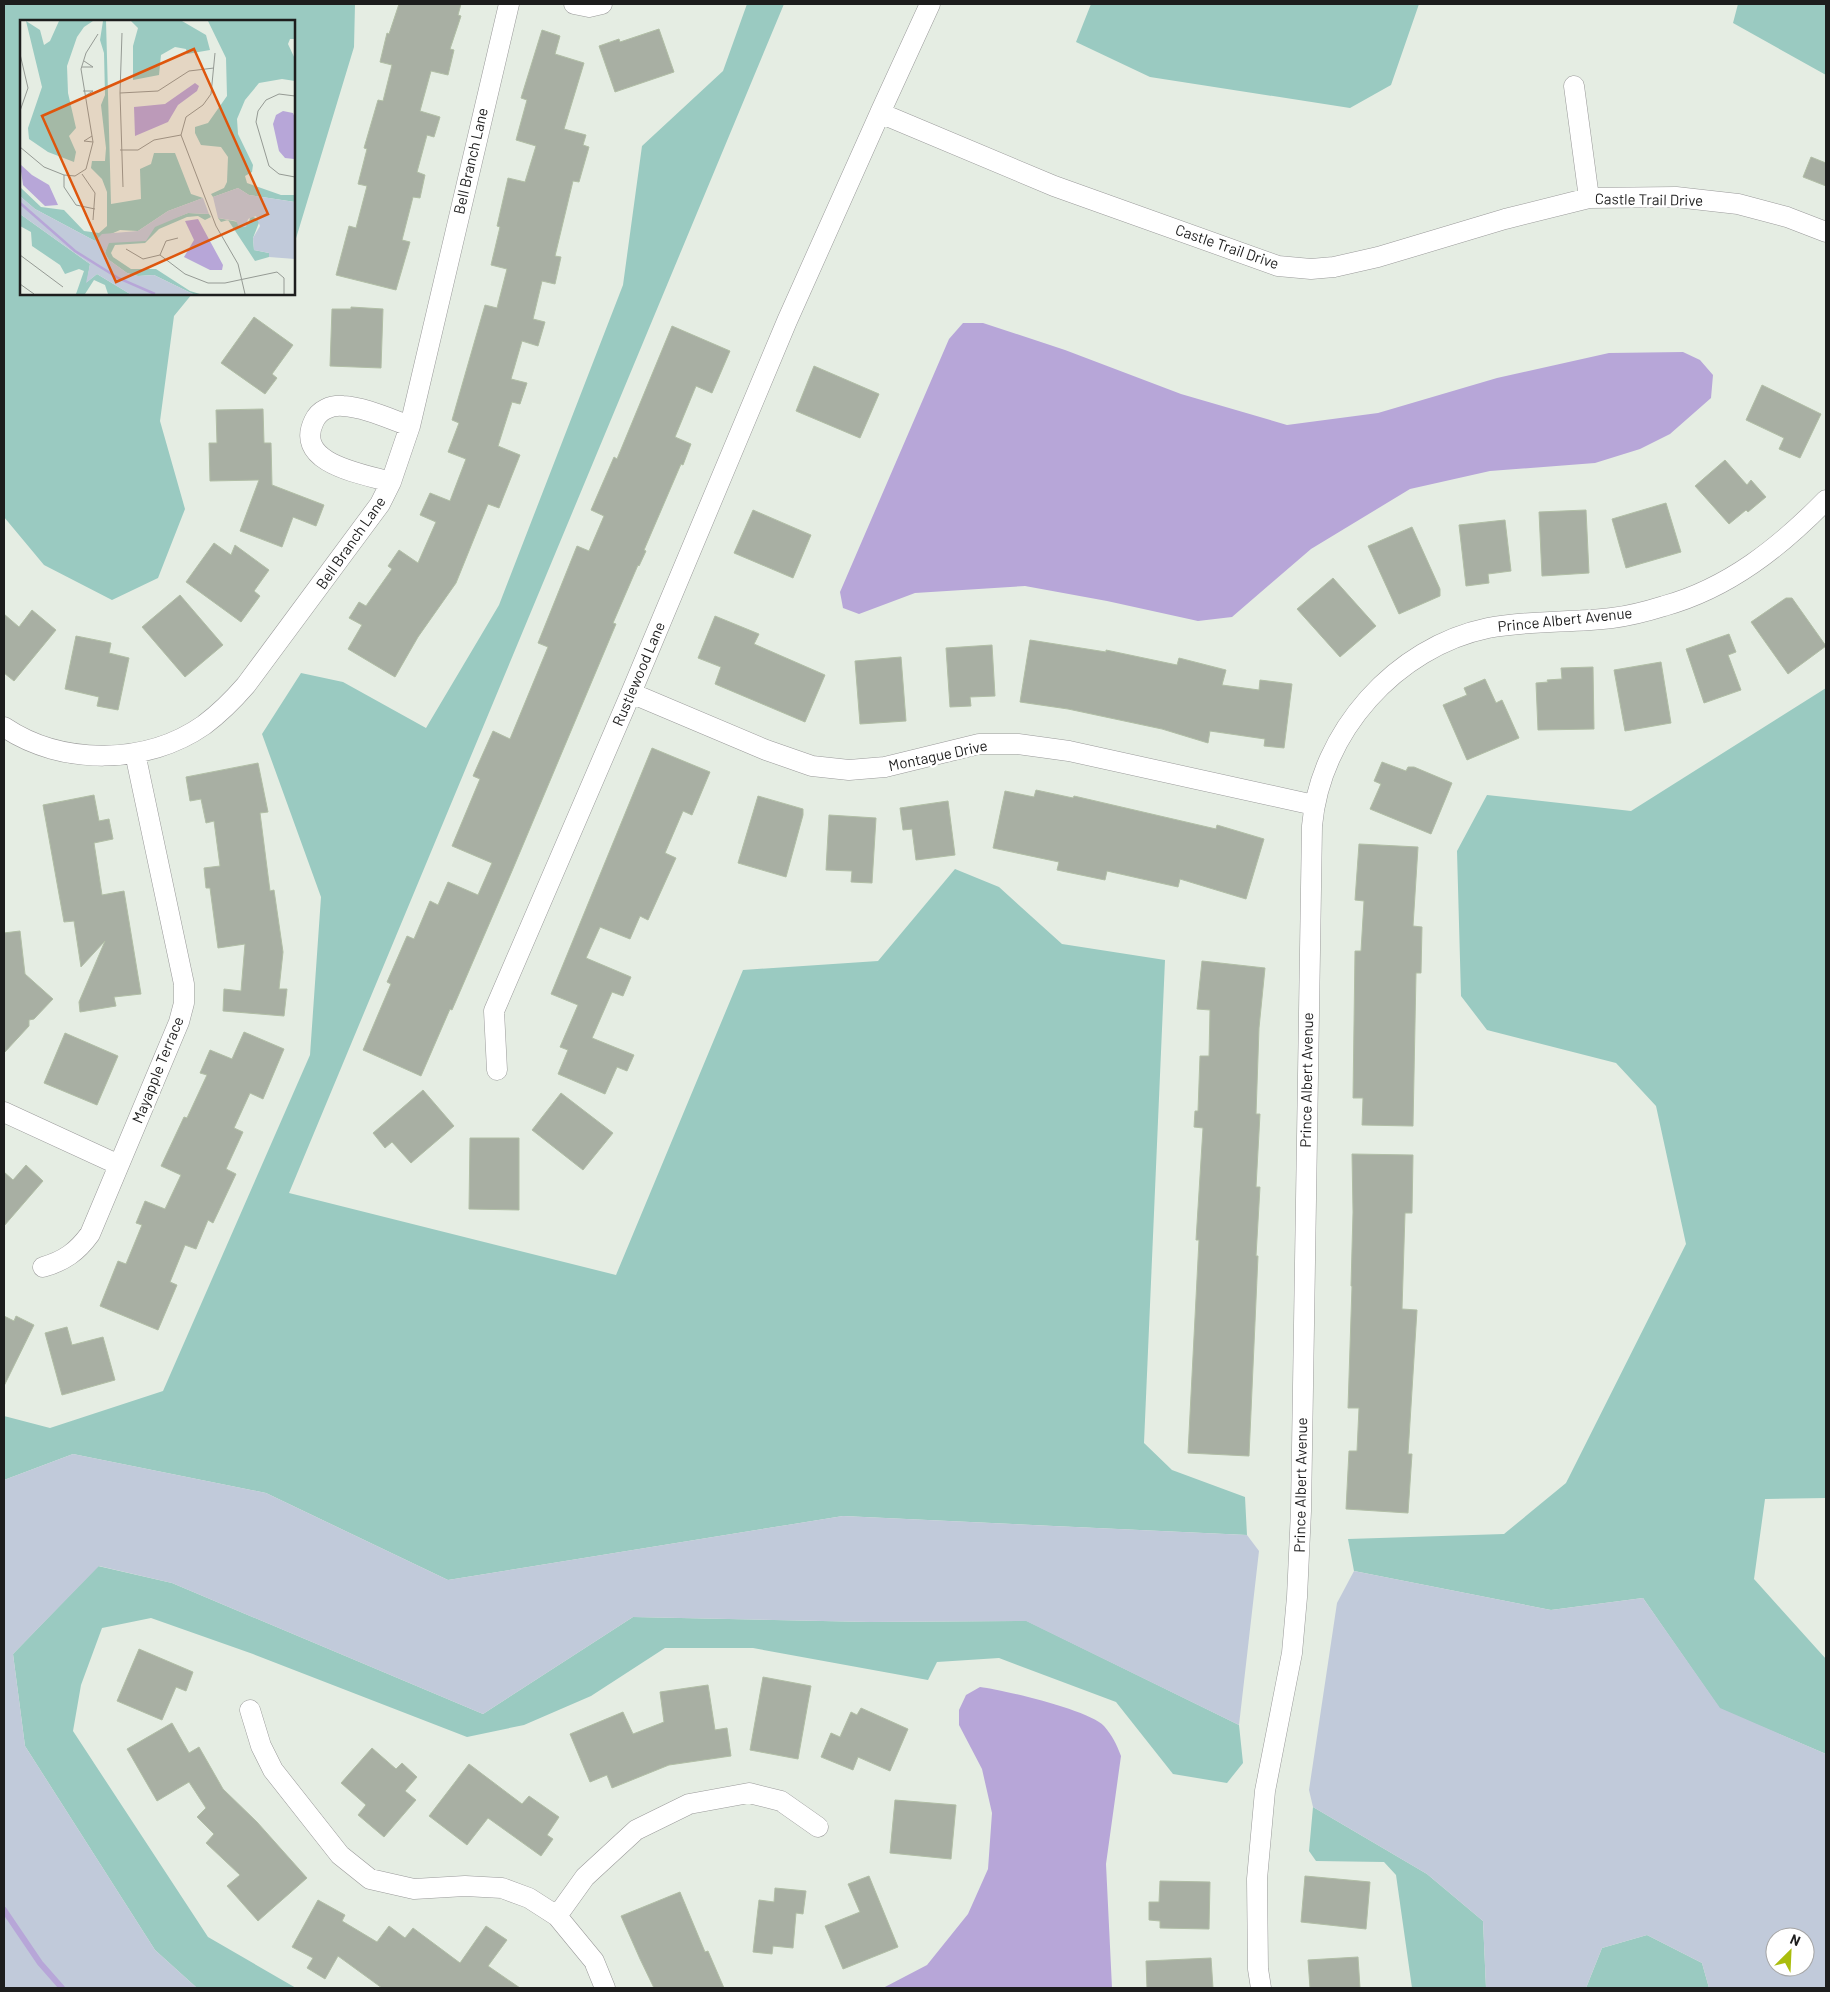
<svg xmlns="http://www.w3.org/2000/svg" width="1830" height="1992" font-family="Barlow,sans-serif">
<rect width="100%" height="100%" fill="#e5ede3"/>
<!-- forest -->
<path fill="#9acac1" d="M4,4H355L354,47L294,245V21H21V294H192L174,316L160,421L185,509L158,578L112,600L44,565L4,517Z
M747,4H784L289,1193L616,1275L743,970L878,961L955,869L999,887L1062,944L1165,960L1144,1443L1172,1470L1245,1497L1247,1535L843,1516L448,1580L266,1493L73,1454L4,1480V1416L50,1428L163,1391L310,1055L321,897L262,734L301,673L343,682L426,728L499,605L623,285L642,146L723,71Z
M1091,4H1419L1391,85L1350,108L1150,77L1076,42Z
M1738,4H1826V75L1733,23Z
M1826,688V1498L1765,1499L1754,1579L1826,1659V1754L1720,1709L1643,1598L1551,1610L1354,1571L1348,1539L1504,1534L1566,1483L1686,1244L1656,1106L1616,1063L1487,1030L1461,996L1457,851L1487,795L1631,811Z
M98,1566L172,1583L483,1714L633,1617L870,1622L1027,1621L1239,1725L1243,1763L1227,1783L1173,1774L1116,1702L999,1658L937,1662L928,1680L753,1648H665L591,1696L524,1725L467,1737L253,1654L151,1618L102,1628L81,1685L73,1731L208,1937L296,1988H197L155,1950L25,1746L13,1654Z
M1313,1807L1427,1874L1483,1921L1486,1988H1412L1396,1875L1384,1862L1316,1861L1309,1851Z
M1647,1935L1702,1963L1709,1988H1586L1602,1948Z"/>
<!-- wetland -->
<path fill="#c1cada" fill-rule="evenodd" d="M73,1454L266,1493L448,1580L843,1516L1247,1535L1259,1551L1239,1725L1026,1621L870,1622L633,1617L483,1714L172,1583L99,1566L13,1654L25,1746L155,1950L197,1988H4V1480Z
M1354,1571L1551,1610L1643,1598L1720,1708L1826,1754V1988H1709L1702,1963L1647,1935L1602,1948L1586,1988H1486L1483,1921L1427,1874L1313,1807L1309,1790L1337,1603ZM1775,1937H1805V1967H1775Z"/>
<!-- water -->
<path fill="#b7a6d8" d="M963,323H983L1065,350L1181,394L1287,425L1378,413L1497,378L1609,353L1683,352L1700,360L1713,375L1711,398L1670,434L1640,449L1595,463L1490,471L1410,489L1311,549L1232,617L1198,621L1107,601L1025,586L915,593L859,614L843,608L840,592L949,339Z
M980,1687C1004,1690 1089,1710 1104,1726C1112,1735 1117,1745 1121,1756L1106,1864L1112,1988H883L927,1965L968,1914L988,1869L992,1813L982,1769L959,1725V1710L966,1695Z"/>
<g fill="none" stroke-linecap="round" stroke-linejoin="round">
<!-- stream -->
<path stroke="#b7a6d8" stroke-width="6" d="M4,1910L40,1963L62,1988"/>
</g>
<!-- building -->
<path fill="#a8afa3" stroke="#b1bea6" d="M399,4H461L458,15L461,16L450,49L454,50L448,75L431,71L420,111L440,117L434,137L427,135L417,172L425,175L420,198L413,197L402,240L410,242L396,290L336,275L349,226L356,228L367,186L358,184L367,149L364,148L378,100L383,101L392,65L380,62L387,33L389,34Z
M659,29L674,72L615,92L599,46L619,39L620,42Z
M542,30L560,36L555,54L584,63L564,129L586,135L583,145L589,147L579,182L573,181L555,256L561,257L555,284L542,281L533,319L545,322L538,346L522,341L511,379L527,383L520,404L512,402L498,446L520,455L499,508L488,504L456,583L418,637L395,677L348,649L362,625L349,618L359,602L366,606L392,569L388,566L399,550L418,563L436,522L420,515L430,493L450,501L466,459L448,452L459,423L452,420L485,305L497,308L507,269L491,265L500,227L497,226L508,178L525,182L536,146L516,140L527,100L521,98Z
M1811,157L1826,163V186L1803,177Z
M351,307L383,309L381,368L330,366L332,309H351Z
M254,317L293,345L272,374L277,378L265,394L221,363Z
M672,326L730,351L712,393L696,386L675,437L691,444L683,465L681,464L644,550L646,551L639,566L638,565L613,623L616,624L512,871L452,1010L450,1009L421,1076L363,1050L391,984L387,982L407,936L414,939L430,901L438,905L448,882L478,895L492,863L452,846L480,779L473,776L493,731L510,739L548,647L538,643L577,546L589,551L604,516L591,510L614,457L617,459Z
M814,366L879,394L860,438L796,411Z
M1762,385L1821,414L1800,458L1779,449L1784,438L1746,420Z
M263,409L264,443H271L272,485L324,505L316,526L293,517L282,547L240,531L259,480L210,481L209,443H217L216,410Z
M1725,460L1747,485L1751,480L1766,497L1748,512L1746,510L1729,524L1695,486Z
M1666,503L1681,552L1626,568L1612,519Z
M753,510L811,535L793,578L734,553Z
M1586,510L1589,573L1542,576L1539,512Z
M1505,520L1511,571L1488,574L1489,583L1466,586L1459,525Z
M1412,527L1440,589V596L1399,614L1368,546Z
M214,543L231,555L235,545L269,570L254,591L260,596L241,622L186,582Z
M1333,578L1376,626L1340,657L1297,609Z
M180,595L223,645L185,677L142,627Z
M1786,598H1792L1826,646L1788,674L1751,622Z
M32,610L56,630L14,681L4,673V614L19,627Z
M715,616L759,634L754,644L825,675L805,722L715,684L721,667L698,658Z
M1729,634L1736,652L1728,655L1741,690L1704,703L1686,649Z
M76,636L111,643L109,653L129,658L118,710L97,706L99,697L65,689Z
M1030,640L1106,652V650L1177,665L1179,658L1226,670L1222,685L1259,690L1260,680L1292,684L1284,748L1264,746L1265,739L1210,731L1208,743L1162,729L1068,709L1020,702Z
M992,645L995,696L970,697L971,706L950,707L946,648Z
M901,657L906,721L860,724L855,661Z
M1661,662L1671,723L1625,731L1614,670Z
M1593,667L1594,729L1538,730L1536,683L1548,682L1547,680L1562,679L1561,668Z
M1485,679L1496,703L1502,700L1519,738L1467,760L1443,705L1467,695L1464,688Z
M652,748L710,772L692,815L683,811L665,853L676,858L648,920L640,916L630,939L600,927L586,958L631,977L623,996L612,992L592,1038L634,1055L627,1071L617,1067L605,1094L558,1074L568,1050L560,1047L578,1005L551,994Z
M1382,762L1406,771L1408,767H1414L1452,783L1431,834L1370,809L1381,784L1374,781Z
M258,763L268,812L260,813L270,891L274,890L283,952L279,989H287L284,1016L223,1011L224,989L241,991L245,944L218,948L210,888H206L204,868L220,866L214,821L206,823L201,799L190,801L186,777Z
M1036,790L1073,798L1074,796L1216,829L1217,825L1264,839L1246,899L1180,879L1178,887L1107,871L1105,880L1057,870L1059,862L993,848L1005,791L1034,797Z
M94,795L99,821L109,819L113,839L94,843L102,895L124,891L141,994L114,997L116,1006L80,1012L79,1002L105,941L81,967L74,921L64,922L43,805Z
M758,796L803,809V815L786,877L738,863Z
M948,801L955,855L916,860L912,829L903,830L900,808Z
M829,815L876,818L872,883L851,882L852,871L826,870Z
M1359,844L1418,847L1413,926L1422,927L1421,973H1416L1413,1126L1362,1125L1363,1098H1353L1355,951H1361L1364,901L1355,900Z
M20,931L25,974L53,999L34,1019L29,1020V1026L4,1053V933Z
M1202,961L1265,968L1259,1028L1256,1114H1260L1256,1187H1260L1256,1256H1258L1249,1456L1188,1453L1199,1240H1196L1203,1128L1194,1127L1195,1111H1198L1200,1056H1209L1210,1010L1197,1009Z
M244,1032L284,1049L263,1099L250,1093L234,1128L243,1132L226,1169L236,1174L213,1223L208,1220L196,1249L185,1245L170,1282L177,1285L158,1330L100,1306L118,1261L126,1264L142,1225L136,1223L145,1201L165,1209L181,1175L161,1166L184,1117L187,1118L207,1075L200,1073L210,1050L232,1059Z
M65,1033L118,1056L97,1105L44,1083Z
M423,1090L454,1126L411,1163L392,1142L385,1148L373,1133Z
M561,1093L613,1133L583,1170L532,1130Z
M470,1138H519V1210L469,1209Z
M1352,1154L1413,1155L1412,1213H1405L1402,1309L1417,1310L1408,1454H1412L1408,1513L1346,1509L1349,1451H1357L1359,1408H1348L1352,1286H1351L1353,1212Z
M26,1165L43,1181L4,1226V1172L13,1180Z
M4,1316L14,1321L16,1316L34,1325L4,1386Z
M67,1327L72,1345L103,1337L115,1380L62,1395L45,1333Z
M139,1649L193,1672L186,1691L176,1687L162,1720L117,1701Z
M763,1677L811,1686L798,1759L750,1750Z
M708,1685L715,1730L727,1728L731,1756L669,1765L612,1788L607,1775L590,1782L570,1734L623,1712L633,1734L664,1722L660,1692Z
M861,1708L908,1729L890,1771L858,1757L853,1770L821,1757L831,1733L840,1737L851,1712L857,1715Z
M172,1723L189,1753L199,1747L223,1789L257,1822L307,1878L258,1921L227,1886L240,1875L206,1843L214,1834L197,1817L206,1808L189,1782L157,1801L127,1749Z
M372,1748L396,1769L402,1763L417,1777L405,1791L416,1800L384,1837L358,1815L366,1805L341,1783Z
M469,1764L522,1804L529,1796L559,1817L547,1835L553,1839L541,1856L488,1818L467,1845L429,1816Z
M895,1800L956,1805L951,1859L890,1853Z
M869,1876L898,1947L843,1969L825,1926L860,1912L848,1884Z
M1305,1876L1370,1882L1366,1929L1301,1922Z
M1160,1881L1210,1882L1209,1929L1160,1928V1921L1149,1920V1902H1159Z
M775,1888L806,1891L803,1914L796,1913L793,1948L773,1946L772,1954L753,1952L759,1900L774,1902Z
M680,1892L705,1952L708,1951L724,1988H654L640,1959L621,1916Z
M318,1900L345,1915L342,1921L377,1942L389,1926L405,1938L413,1928L460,1963L486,1926L507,1940L488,1966L520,1988H382L338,1956L325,1979L307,1968L313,1958L292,1947Z
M1358,1957L1360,1988H1310L1308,1960Z
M1211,1958L1213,1988H1147L1146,1961Z"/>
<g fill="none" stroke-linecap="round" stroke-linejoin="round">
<!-- minor casing -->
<g stroke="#9a9a9a" stroke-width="21">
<path id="minor" d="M574,4L589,7L602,4
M1574,86L1589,198
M880,113L930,4
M391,482C364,474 293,464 314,421C319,410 331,405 343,406C364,407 390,419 410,426
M631,693L766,750L812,766L849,770L885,767L979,744H1018L1069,751L1314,805
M4,727C62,766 147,765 204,725C220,713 233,700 246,685L380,504L391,482L410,426L509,4
M497,1070L494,1011L631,693L787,321L880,113L1054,186L1278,266L1311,269L1334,267L1378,257L1505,219L1589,198L1676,197L1738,204L1787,217L1826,232
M4,1112L119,1165
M43,1267C64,1261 77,1252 90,1234L179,1022L184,1003V984L135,753
M250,1710L261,1746L273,1770L340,1855L370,1879L414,1889L465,1886L502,1888L529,1898L557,1916L594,1961L605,1988
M557,1916L585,1877L636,1830L689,1804L749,1793L781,1801L818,1827
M1261,1988L1258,1969L1257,1879L1265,1791L1292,1653L1297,1597L1301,1511L1312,826C1320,732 1396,647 1488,628C1529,620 1571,623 1612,618C1629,616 1648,611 1664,606C1729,588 1780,547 1826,500"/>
</g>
<!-- minor -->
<use href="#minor" stroke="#fff" stroke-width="20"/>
</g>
<g text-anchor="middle" stroke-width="5" stroke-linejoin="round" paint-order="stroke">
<!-- street labels -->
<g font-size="15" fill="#1d1d1d" stroke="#fff">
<text transform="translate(471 161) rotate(-77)" y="5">Bell Branch Lane</text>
<text transform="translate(1649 200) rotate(1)" y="5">Castle Trail Drive</text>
<text transform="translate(1227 247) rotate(19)" y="5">Castle Trail Drive</text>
<text transform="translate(351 543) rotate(-55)" y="5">Bell Branch Lane</text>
<text transform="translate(1565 620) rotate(-6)" y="5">Prince Albert Avenue</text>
<text transform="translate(639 674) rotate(-67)" y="5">Rustlewood Lane</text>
<text transform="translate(938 756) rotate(-12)" y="5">Montague Drive</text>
<text transform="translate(158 1070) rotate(-68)" y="5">Mayapple Terrace</text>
<text transform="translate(1307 1080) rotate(-89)" y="5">Prince Albert Avenue</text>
<text transform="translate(1301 1485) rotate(-89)" y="5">Prince Albert Avenue</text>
</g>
</g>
<!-- overview -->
<g transform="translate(20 20)">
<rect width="275" height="275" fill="#e5ede3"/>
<path d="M6,1L20,10L24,25L30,21L39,1H73L64,7L57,17L47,46L48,73L56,108L49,116L56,132L54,142L28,132L9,119L8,108L22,67ZM83,1H86L91,184L121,179L120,149L131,144L134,133H155L171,174L183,178L148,191L118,211L100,210L75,221L15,189L2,178L0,176V158V167L21,187L44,190L64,211L79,213L87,206V172L82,159L71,148L72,141H85L86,128L81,85L85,75L84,33L80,20ZM111,1H162L186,15L190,30L167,34L166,29L155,27L141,35L139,55L113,60V26L118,8ZM188,1H275V19H270L268,24L275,39V61L262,59L239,63L225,80L217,99L218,114L233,145L232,152L225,156L227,163L261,175H275V182L229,175L218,168L193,177L191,174L204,168L207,162L208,137L201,127L181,125L175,113V107L188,103L207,76L206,38ZM168,193L189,194L191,197L185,200L178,196L167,197L139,209L125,223L95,225L91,233L93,237L111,249H136L170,271L180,274H173L134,255L118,256L107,253L89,240L85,233L88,223ZM0,194L70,244L67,262L77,254L110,274H88L85,265L74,260L65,274H56L64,251L59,249L45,254L40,245L12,226L11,212L0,206ZM231,196L240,200L233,218L234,230L249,233V237L235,241L208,200L201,202L198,198L228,204Z" fill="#9acac1"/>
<path d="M218,168L229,175L275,182V239L249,237V233L234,230L233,218L240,206L236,196L228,199L226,207H219L216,201L198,198L193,177ZM0,176L15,189L75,221L82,214L118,211L148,191L183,178L189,194L168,193L135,207L126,221L89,223L85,233L89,240L107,253L118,256L134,255L173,274H110L77,254L66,263L70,244L0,194Z" fill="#c1cada"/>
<path d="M175,63L179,66L177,71L158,85L148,102L115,116L114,87L145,84ZM263,91L273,93L275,98L274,139L265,138L259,131L253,104L256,95ZM0,144L12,155L29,165L38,185L25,186L3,165ZM178,199L203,245L202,250H190L164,237L174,220L165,201Z" fill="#b7a6d8"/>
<path fill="none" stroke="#b7a6d8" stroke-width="2.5" d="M0,183L55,231L98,258L135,274"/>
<path fill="none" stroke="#959a94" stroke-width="1" d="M195,33L191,74L183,85L166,97L161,115L196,206L218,244L225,274M0,34L8,68L0,91M62,47H73L64,41M63,71H73L65,76M100,73L102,13M275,76L259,74L246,80L238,91L236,102L249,146L259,154L275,157M72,116L64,121L73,122M0,127L24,147L44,155L55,156L66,149L73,122L61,49L66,33L78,14M100,130H118L134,120L161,115M62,154L75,173L73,200M44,155V167L56,185L75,189M103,167L100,73L138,71L169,51L194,48M106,229L123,239L140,235L165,254L188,263H205L257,252L264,258V274M0,235L43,267M140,235L146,221L158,218M0,264L14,274"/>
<path fill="#de560d" fill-opacity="0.15" stroke="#de560d" stroke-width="2.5" d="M174,29L248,194L96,262L22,96Z"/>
<rect width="275" height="275" fill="none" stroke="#1d1d1d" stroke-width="2.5"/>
</g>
<!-- border -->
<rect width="1830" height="1992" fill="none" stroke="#1d1d1d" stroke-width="10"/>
<!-- north arrow -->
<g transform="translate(1790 1952) rotate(24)"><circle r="24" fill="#ffffff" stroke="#a5a5a5"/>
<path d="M0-4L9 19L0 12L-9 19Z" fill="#aabd0d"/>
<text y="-8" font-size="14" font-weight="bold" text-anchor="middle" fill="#1d1d1d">N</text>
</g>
</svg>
